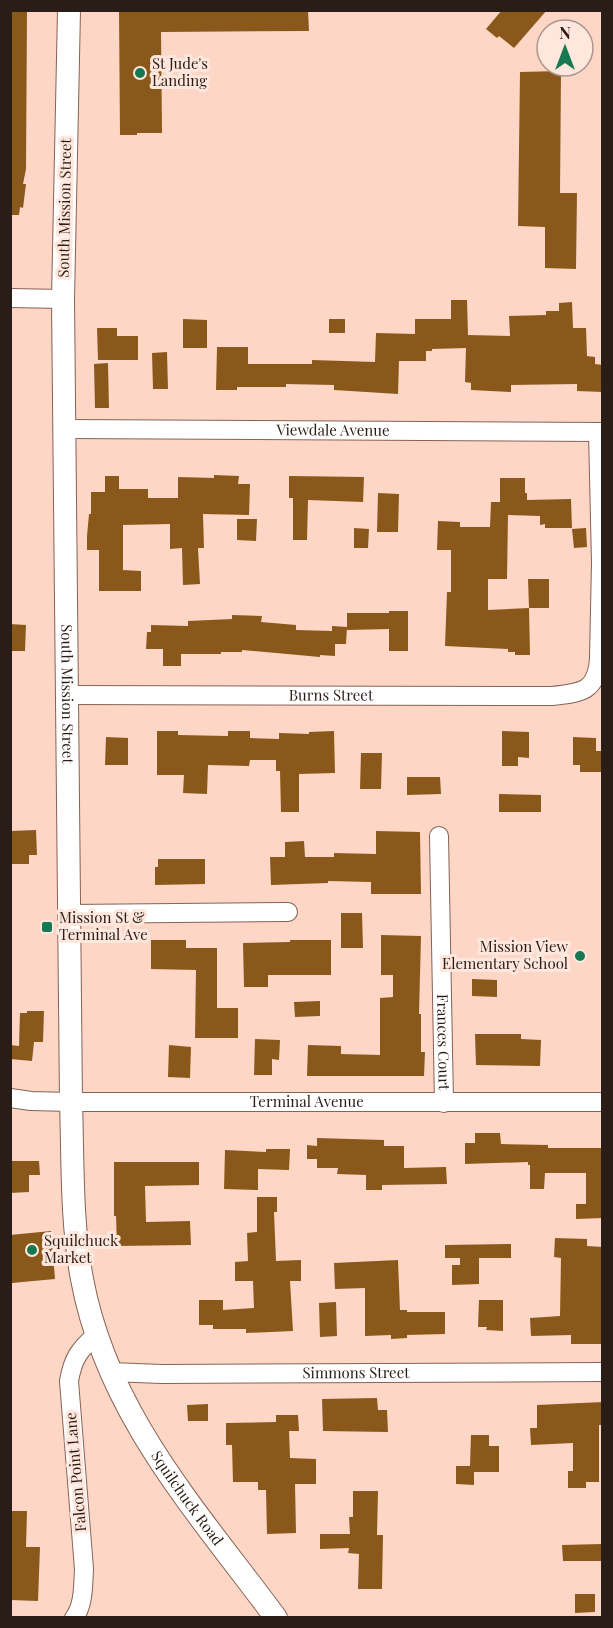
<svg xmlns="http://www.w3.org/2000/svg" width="613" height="1628" font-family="'Playfair Display',serif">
<rect width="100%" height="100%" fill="#fdd6c6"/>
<!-- building -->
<path fill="#8b581b" d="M10,10H27L26,169L23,184H26L23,208L20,207L19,215H10Z
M119,10H308L309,31L161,32L162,133H137V135H120Z
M502,10H547L514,48L499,36L497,38L486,29Z
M561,71L560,193H577L576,269L545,268V227L518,226L520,72Z
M451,300H467L468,335L510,336L509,316L546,315V311H559V303L572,302L573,328H586L587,356L595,357V364L603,365V392L577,391V384L511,385V392L471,390V383L465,382L466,348L432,349V351H426V361H399L398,394L334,390V385L286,384V387H237V390H216L217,347H248V364H312V360L375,362L376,333L415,334V319H451Z
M183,319L207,320V348H183Z
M329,319H345V333H329Z
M97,328H117V336H138V360H98Z
M167,352L168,389H153L152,353Z
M108,363L109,408H95L94,364Z
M214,475L239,476L238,484H250L249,515L203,514L204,548H198L200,584L183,585L182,548L170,549V524L123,525V570L141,571V591H99V550H87V536L89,514H91V492H105V476H119V489H148V498H178V477L214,478Z
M289,476L364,477L363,502L308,500L307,540H293V498H289Z
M500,478H525V493H527V500L571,499L572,528H545V524L540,525V516L508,515L507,579H488V610L529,608L530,655H515V652H508V649L445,646L447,592H451V550H437L438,521L460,522V527H490L491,502H500Z
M378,493L399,494L398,532H377Z
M237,519H257L256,541L237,540Z
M354,528L369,529L368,548H354Z
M586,528L587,547L574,548L572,529Z
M528,579H549V608H529Z
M389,611H408V651H389V629L347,630V613H389Z
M232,615L262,616L261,622L296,625V630L332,631V626L347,627L346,644H335V656L320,655V657L242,650V652H221V654H181V666H163V649H146L147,632H151V625L188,626V621L232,619Z
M10,624L26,625L25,651H10Z
M157,731H178V735L228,736V731H250V738L279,739V733L309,734V732L334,731L335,773L299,774V812H281L280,771H276V760H250L249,766L208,765L207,794L183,793L184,775H157Z
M502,731L529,732V758L518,757V766H502Z
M106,737L128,738V765H105Z
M573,737L596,738V751H603V772H580V765H573Z
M361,753H382L381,789H360Z
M407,777H440L441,794L407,795Z
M499,794L541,795V812H499Z
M36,830L37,855H29V864H10V831Z
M376,831L420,832L421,894H371V882L328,881V883L271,885L270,857H285V842L304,841L305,857H334V853L376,854Z
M158,859H205V884L155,885V867H158Z
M341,913H362L363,948H341Z
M381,935L421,936L419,1014H421V1052H425L424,1076H307L308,1045L341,1046V1054L380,1055V998L393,997V975H381Z
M151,940H186V948H217V1008H238V1038H195L196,970L151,969Z
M290,940H331V975H268V987H244L243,943L290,942Z
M472,979L497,980V997L472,996Z
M320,1001V1016L295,1017L294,1002Z
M27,1011H44L43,1042H34L32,1061L10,1059V1045L19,1046L20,1013H27Z
M475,1034H521V1039L541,1040L540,1066L476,1065Z
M255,1039L280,1040L279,1060L272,1059V1075H254Z
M169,1045L191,1047L190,1078L168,1077Z
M475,1133H500L501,1144L548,1145V1148H603V1218L576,1219V1204H586V1173H545L544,1189H530V1165H528V1162L465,1164V1143H475Z
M317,1138L384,1140V1146H404V1168L446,1167L447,1184L382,1185V1190H366V1175L337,1174L338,1168H317V1159H307V1145L317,1146Z
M266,1149H290L289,1170L258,1169V1190L224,1189L225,1150L266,1152Z
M10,1161H39L40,1175H29V1192L10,1193Z
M114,1162H199V1185L145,1186L146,1222L190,1221L191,1245L117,1246L116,1216H114Z
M257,1197H277V1212H274L276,1261L301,1260V1281H290L293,1331L246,1333V1329H213V1325H199V1300H223V1310L254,1308L253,1281H235V1262L248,1261L247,1233L257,1232Z
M51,1231L55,1279L12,1283L10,1235Z
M555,1238L587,1239V1246L603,1247V1344H571V1335L531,1336L530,1318L560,1316L561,1258L554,1257Z
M511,1244V1258H479V1284L452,1285V1265H460V1258H445V1245Z
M398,1260L400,1310H407V1312H445V1334L407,1335V1338L391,1339V1335L365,1336V1288L335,1289L334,1263Z
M479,1300H503V1331L486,1330L487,1327H478Z
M336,1302L337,1336L320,1337L319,1303Z
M377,1398L378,1410H387L388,1432L323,1431L322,1399Z
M603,1402V1425H599V1482H586V1488H568V1471H573V1443L531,1445L530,1428H537V1405Z
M208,1404V1421H188L187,1405Z
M276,1415H298L299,1431H289L290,1458L316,1459V1484H295L296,1533L267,1534L266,1490H258V1482H233L232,1445H226V1423L276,1422Z
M471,1435H489V1446H499V1472H474V1485L456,1484V1466H470Z
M353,1491H378L377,1535H383L382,1589H358L359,1554L348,1553L349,1548L320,1549V1534H350L349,1517H353Z
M10,1511H27L26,1547H40L38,1601L10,1600Z
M601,1544V1561H563L562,1545Z
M575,1594H595V1612L575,1613Z"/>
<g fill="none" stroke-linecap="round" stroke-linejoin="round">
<!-- minor casing -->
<g stroke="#856356" stroke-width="20">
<g id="minor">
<path d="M10,298L63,299"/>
<path id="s1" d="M65,429L602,432"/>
<path id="s2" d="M67,695L552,696C582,693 597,691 599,658L601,563L598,432"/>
<path id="s3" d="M439,836L444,1103"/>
<path d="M69,914L288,912"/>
<path id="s4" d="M10,1098L31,1101L71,1102H602"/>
<path id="s5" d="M110,1372L162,1374L602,1372"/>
<path d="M74,1618C84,1605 83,1585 84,1569L69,1381C73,1358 79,1350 97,1334"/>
</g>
</g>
<!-- major casing -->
<g stroke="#856356" stroke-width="24">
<g id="major">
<path id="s6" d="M69,10L63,299L71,1102C73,1161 71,1221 82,1279C107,1414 197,1511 276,1618"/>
</g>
</g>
<!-- minor -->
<use href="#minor" stroke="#fff" stroke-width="18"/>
<!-- major -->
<use href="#major" stroke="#fff" stroke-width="22"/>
</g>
<!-- markers -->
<g fill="#177951" stroke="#ffe7dd" stroke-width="2">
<circle cx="140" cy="73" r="6"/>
<rect x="41" y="921" width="12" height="12" rx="3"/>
<circle cx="580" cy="956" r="6"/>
<circle cx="32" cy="1250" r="6"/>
</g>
<g text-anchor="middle" stroke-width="6" stroke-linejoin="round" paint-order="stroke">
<!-- poi labels -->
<g font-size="15" fill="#2a1c16" stroke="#ffe7dd" text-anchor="start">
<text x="152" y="69">St Jude's<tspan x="152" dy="17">Landing</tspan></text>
<text x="59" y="923">Mission St &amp;<tspan x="59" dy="17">Terminal Ave</tspan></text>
<text x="568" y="952" text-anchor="end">Mission View<tspan x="568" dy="17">Elementary School</tspan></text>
<text x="44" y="1246">Squilchuck<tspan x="44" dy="17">Market</tspan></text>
</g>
<!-- street labels -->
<g font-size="15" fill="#2a1c16" stroke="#ffe7dd">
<text transform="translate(65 208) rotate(-89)" y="5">South Mission Street</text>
<text dy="5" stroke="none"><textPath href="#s1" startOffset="268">Viewdale Avenue</textPath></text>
<text dy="5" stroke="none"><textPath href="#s6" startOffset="684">South Mission Street</textPath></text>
<text dy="5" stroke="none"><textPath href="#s2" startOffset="264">Burns Street</textPath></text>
<text dy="5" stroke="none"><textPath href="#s3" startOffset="206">Frances Court</textPath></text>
<text dy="5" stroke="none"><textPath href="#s4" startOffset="297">Terminal Avenue</textPath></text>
<text dy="5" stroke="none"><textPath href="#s5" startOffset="246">Simmons Street</textPath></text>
<text transform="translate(76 1472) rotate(-95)" y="5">Falcon Point Lane</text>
<text dy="5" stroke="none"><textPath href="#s6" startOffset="1515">Squilchuck Road</textPath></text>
</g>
</g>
<!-- border -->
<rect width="613" height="1628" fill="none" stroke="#2a1c16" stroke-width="24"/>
<!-- north arrow -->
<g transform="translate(565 48)"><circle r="28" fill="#ffe7dd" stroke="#aa968d" stroke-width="1.5"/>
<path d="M0-4.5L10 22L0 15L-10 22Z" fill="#177951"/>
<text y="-9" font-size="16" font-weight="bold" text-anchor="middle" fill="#2a1c16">N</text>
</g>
</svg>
